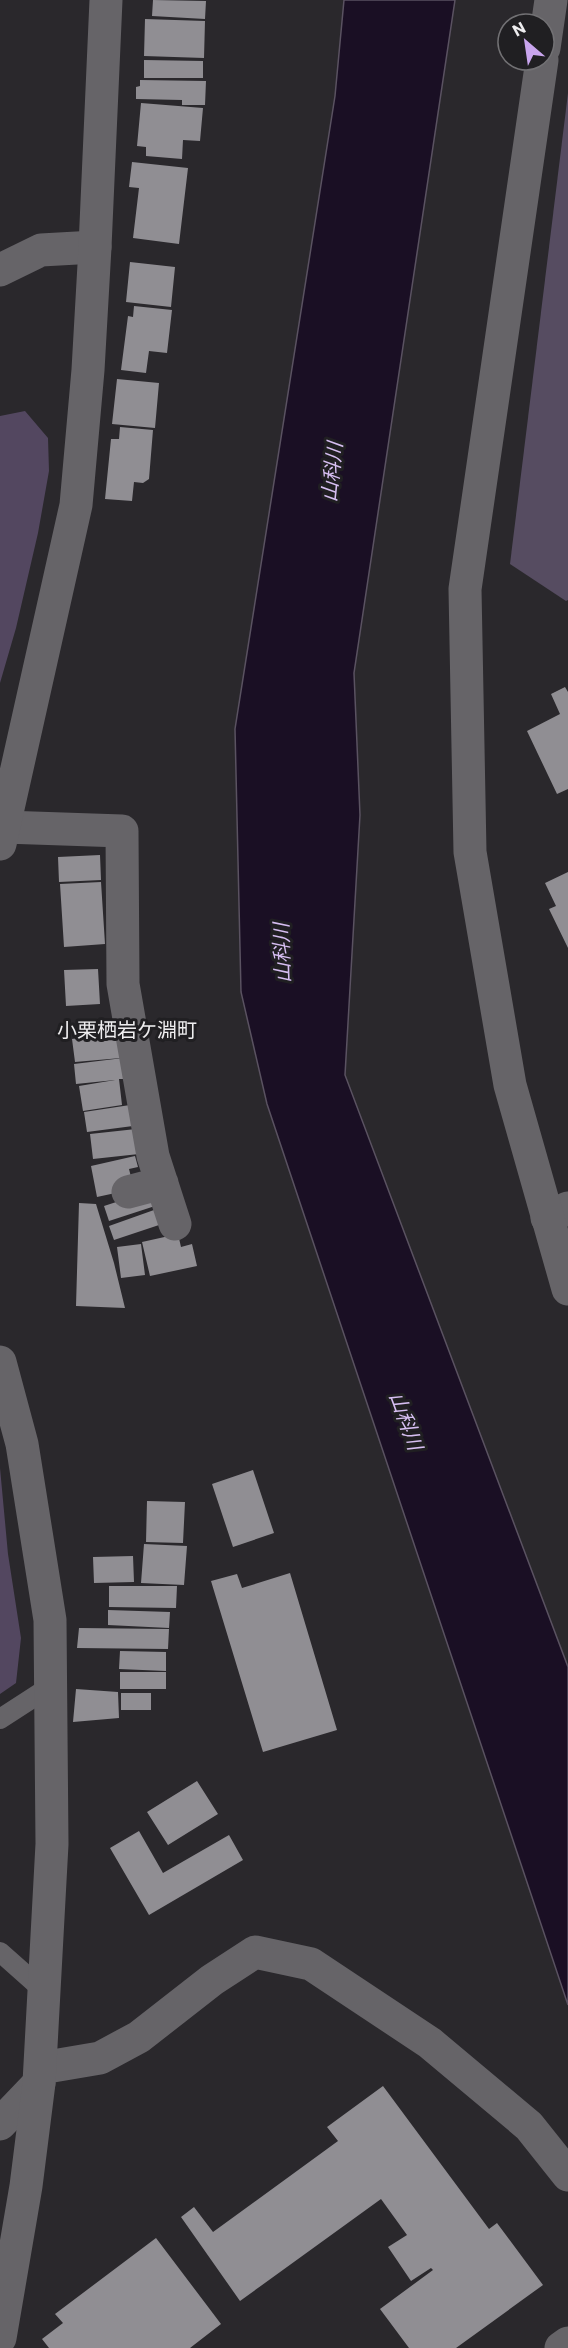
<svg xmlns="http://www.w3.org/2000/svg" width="568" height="2348" font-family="Commissioner,'Noto Sans JP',sans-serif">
<rect width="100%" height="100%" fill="#2a282c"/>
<!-- green -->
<path fill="#564c61" d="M568,93V600L566,601L510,564Z"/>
<!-- forest -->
<path fill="#534760" d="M25,411L48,438L49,471L38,533L16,628L0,683V416Z
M0,1468L8,1554L21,1638L16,1683L0,1694Z"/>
<!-- water -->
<path fill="#1a0f24" stroke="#5a5261" stroke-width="1.5" d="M344,0H455L354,673L360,815L345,1075L568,1667V2005L267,1104L241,992L235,729L335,96Z"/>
<!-- building -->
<path fill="#908e93" d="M153,0L206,1L205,19L152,16Z
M145,19L205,21L204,58L144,56Z
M144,60L203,61V78H144Z
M140,80L206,81L205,105H182V100L136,99V87L140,86Z
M141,103L203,108L200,141L183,140L182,159L146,156V147L137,146Z
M132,162L188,168L179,244L133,238L139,188L129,187Z
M130,262L175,267L171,307L126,302Z
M134,306L172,310L167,353L149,351L146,373L121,370L128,316L133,317Z
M117,379L159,383L155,428L112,424Z
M120,427L153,430L149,479L143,483L134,482L132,501L105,499L111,439H119Z
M565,687L568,692V789L557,794L527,731L560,714L551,694Z
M100,855L101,880L59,882L58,857Z
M568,872V948L549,909L556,906L545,883Z
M101,882L105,944L64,947L60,884Z
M98,969L100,1004L66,1006L64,970Z
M118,1033L121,1058L75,1062L72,1039Z
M123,1058L125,1079H119L122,1105L83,1111L79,1086L115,1080L76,1084L74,1064Z
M130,1105L133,1126L87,1132L84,1112Z
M136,1129L139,1154L93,1159L90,1134Z
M135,1156L138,1167L129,1169L134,1189L97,1197L91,1166Z
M150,1191L155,1206L109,1221L104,1206Z
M79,1203L96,1204L114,1263L125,1308L76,1306Z
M154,1210L159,1225L114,1240L109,1226Z
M178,1234L181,1247L192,1244L197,1266L150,1276L142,1242Z
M141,1244L145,1275L121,1278L117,1247Z
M253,1470L274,1533L233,1547L212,1484Z
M147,1501L185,1502L183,1543L146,1542Z
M144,1544L187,1546L184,1585L141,1583Z
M133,1556L134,1582L94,1583L93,1557Z
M290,1573L337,1730L263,1752L211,1581L237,1574L242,1588Z
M109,1586H177L176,1608L109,1607Z
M108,1610L170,1612L169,1628L108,1625Z
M79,1628L169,1629L168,1649L77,1648Z
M120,1651L166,1652V1671L119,1669Z
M120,1672H166V1689H120Z
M76,1689L118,1692L119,1718L73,1722Z
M121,1693H151V1710H121Z
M197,1781L218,1814L168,1845L147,1812Z
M139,1831L163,1873L229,1835L243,1860L149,1915L110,1848Z
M383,2086L489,2229L497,2223L543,2285L456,2348H409L380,2309L433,2270L431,2268L411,2281L388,2247L407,2235L381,2199L240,2301L181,2217L194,2207L213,2232L338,2141L327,2127Z
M156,2238L221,2324L190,2348H49L42,2339L63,2323L55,2314Z"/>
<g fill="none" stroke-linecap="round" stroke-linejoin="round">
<!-- lane -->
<path stroke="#666468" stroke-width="20" d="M0,1719L51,1686
M0,1952L44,1991"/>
<!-- street -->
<path stroke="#666468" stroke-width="33" d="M0,270L41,250L95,247
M4,827L122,831L123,984L153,1156L175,1224
M128,1192L162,1183
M547,1218L568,1208
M41,2068L100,2058L139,2037L212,1980L255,1952L311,1964L430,2043L529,2126L568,2175
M0,2124L39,2083"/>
<!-- secondary -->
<path stroke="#666468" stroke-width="33" d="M544,48L551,0
M542,60L465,589L470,852L510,1085L568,1289
M0,844L76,505L88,370L95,247L106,0
M0,1362L22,1444L50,1620L52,1844L39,2083L26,2186L0,2338
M561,2348L568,2343"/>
</g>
<g text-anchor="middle" stroke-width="6" stroke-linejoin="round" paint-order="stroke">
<!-- water labels -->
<g font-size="20" font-style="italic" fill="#d6bef1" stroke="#201f22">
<text transform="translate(332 472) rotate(-84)" y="7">山科川</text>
<text transform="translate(282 953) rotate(-92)" y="7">山科川</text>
<text transform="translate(406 1421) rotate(70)" y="7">山科川</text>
</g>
<!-- neighbourhood labels -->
<g font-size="20" fill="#eeedef" stroke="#201f22">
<text x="127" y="1037">小栗栖岩ケ淵町</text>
</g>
</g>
<!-- north arrow -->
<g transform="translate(526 42) rotate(331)"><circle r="28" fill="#201f22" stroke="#727174" stroke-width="1.5"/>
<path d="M0-4.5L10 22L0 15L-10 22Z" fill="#c9a5ee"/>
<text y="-9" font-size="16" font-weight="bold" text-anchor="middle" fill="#eeedef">N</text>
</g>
</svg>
